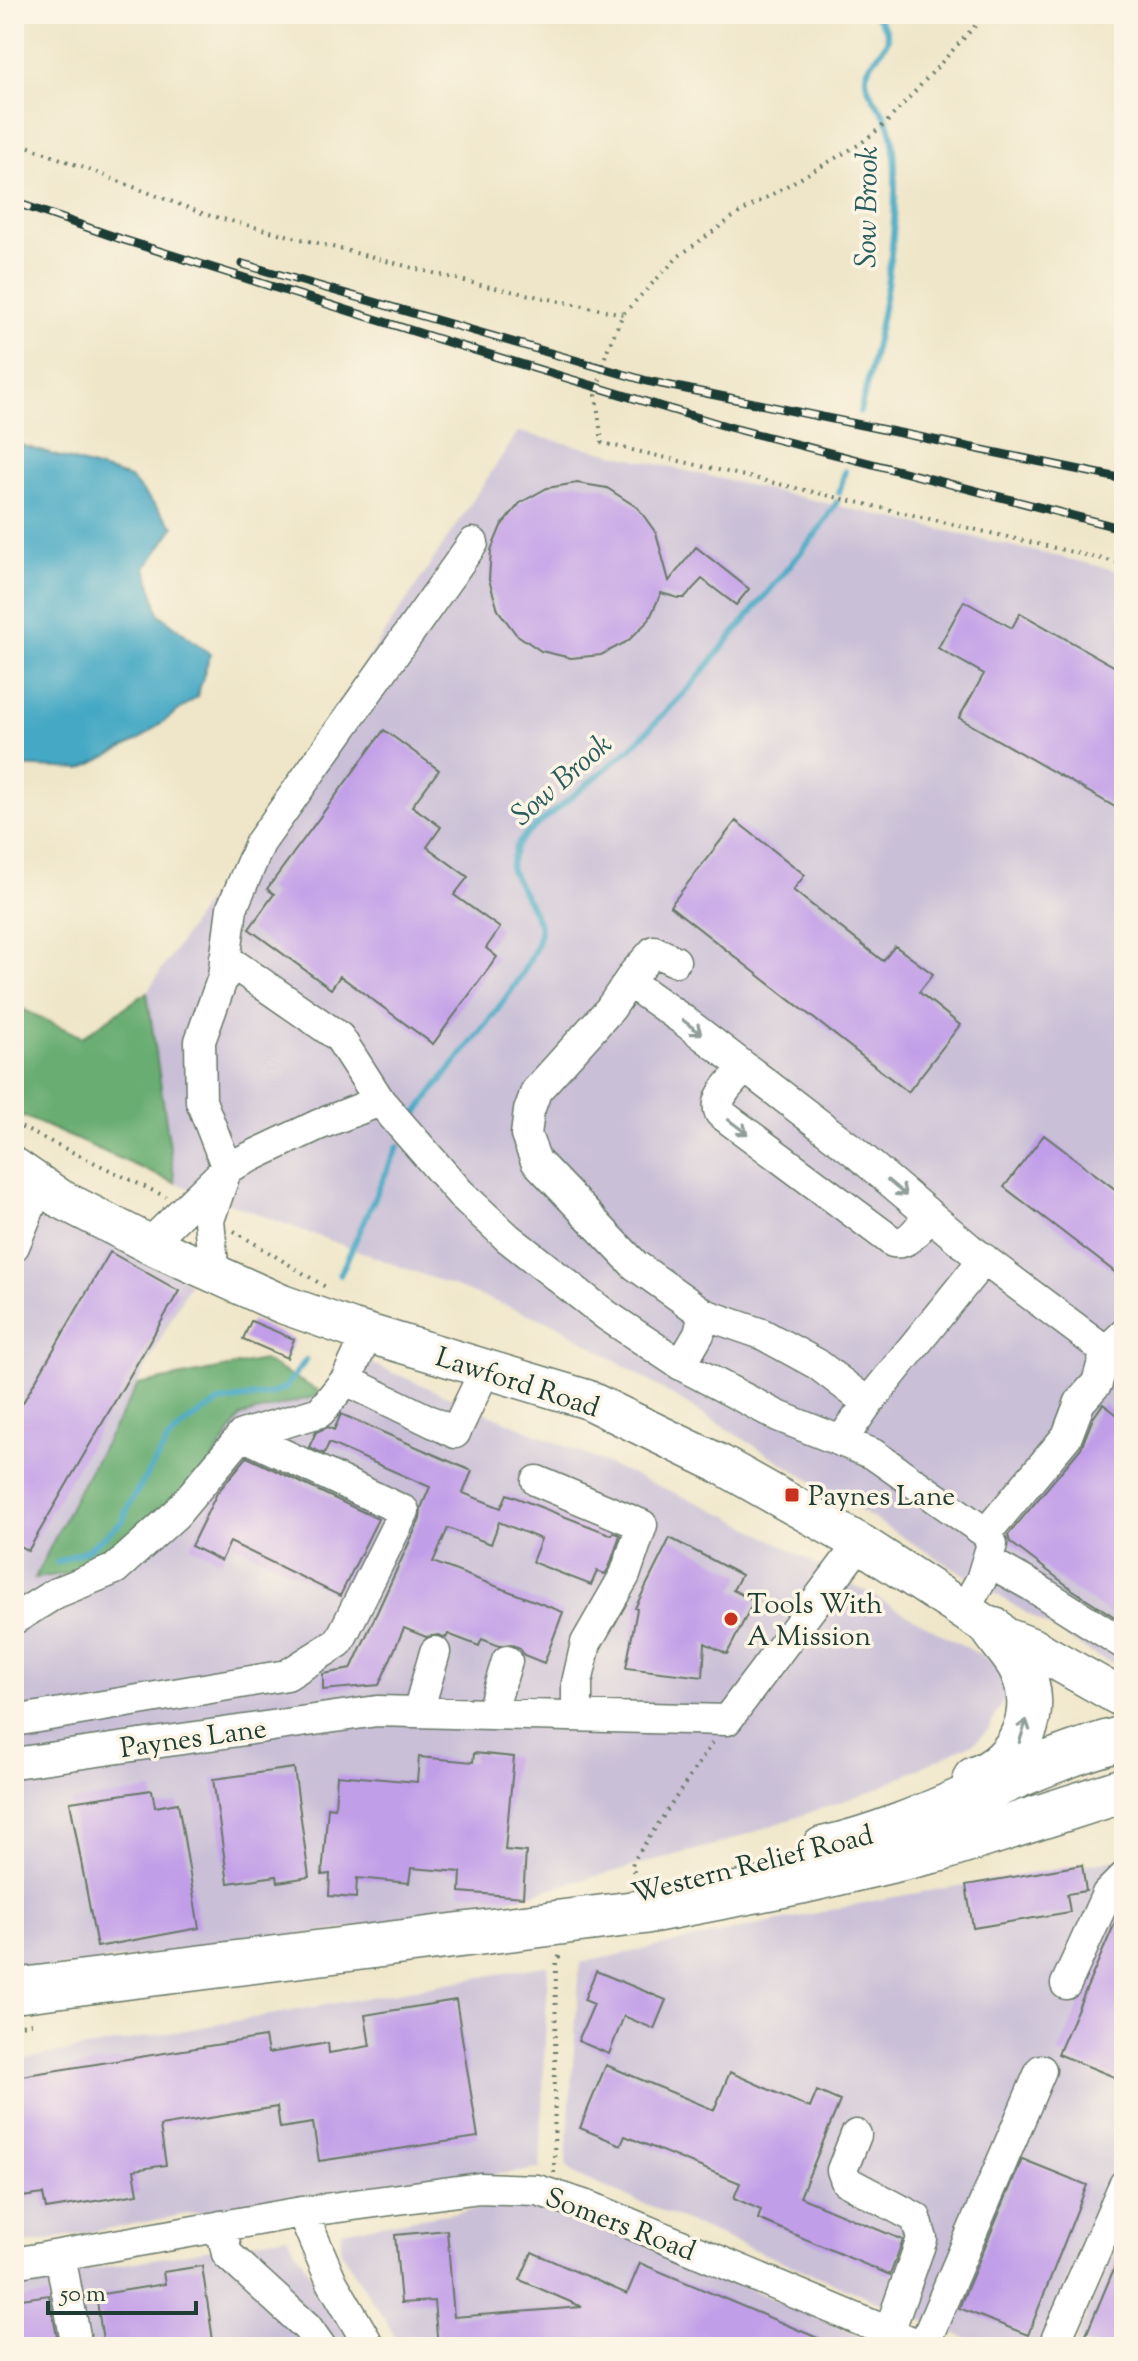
<svg xmlns="http://www.w3.org/2000/svg" width="1138" height="2361" font-family="'Sorts Mill Goudy',serif">
<rect width="100%" height="100%" fill="#fcf5e5"/>
<filter id="ink" filterUnits="userSpaceOnUse"><feTurbulence type="fractalNoise" baseFrequency=".0125" numOctaves="2"/><feDisplacementMap in="SourceGraphic" scale="16" xChannelSelector="R" yChannelSelector="G"/><feConvolveMatrix kernelMatrix="1 2 1 2 8 2 1 2 1" color-interpolation-filters="sRGB"/></filter>
<filter id="wash" filterUnits="userSpaceOnUse"><feTurbulence type="fractalNoise" baseFrequency=".006" numOctaves="4" result="noise"/><feDisplacementMap in="SourceGraphic" scale="32" xChannelSelector="R" yChannelSelector="G"/><feGaussianBlur stdDeviation="1.8" result="paint"/><feColorMatrix in="noise" values="0 0 0 0 0 0 0 0 0 0 0 0 0 0 0 0 0 1.4 0 .05"/><feComposite in="paint" operator="in"/></filter>
<g filter="url(#wash)">
<rect width="100%" height="100%" fill="#efe6c9"/>
<!-- industrial -->
<path fill="#c9bfd7" d="M518,432L1124,572V1668L1098,1657L558,1325L175,1183L147,992Z
M14,1171L190,1283L36,1577L203,1475L241,1416L324,1394L342,1351L729,1516L1000,1666L1007,1695L988,1730L975,1742L872,1791L725,1842L451,1915L14,1973Z
M1124,1858V2140L1044,2340L1029,2347H987L578,2176L566,2165L580,1963L888,1898Z
M548,1965L540,2169L188,2214L14,2246V2061Z
M509,2204L598,2224L886,2347H402L341,2252V2231Z
M1124,2226V2347H1073Z
M287,2236L355,2347H14V2283Z"/>
<!-- forest -->
<path fill="#69ad72" stroke="#447553" stroke-width="2" d="M147,992L175,1183L14,1112V1005L82,1037Z
M263,1360L324,1394L241,1416L203,1475L134,1536L85,1571L35,1578L79,1489L138,1385Z"/>
<!-- water -->
<path fill="#44a8c4" stroke="#32727c" stroke-width="2" d="M14,443L130,478L174,527L146,568L159,614L210,654L197,697L139,740L82,769L14,766Z"/>
<g fill="none" stroke-linecap="round" stroke-linejoin="round">
<!-- stream -->
<path stroke="#44a8c4" stroke-width="6" d="M860,412C879,336 896,259 895,181C895,162 895,136 887,120C881,106 865,92 866,76C867,63 883,52 888,39L886,30L875,14
M839,493L845,471
M415,1117C440,1074 540,973 540,928C540,921 515,879 510,868L516,847L525,835L631,748L690,687L819,530L837,502
M340,1275L398,1146
M57,1562L87,1550L123,1521L128,1506L169,1439L189,1421L219,1402L271,1394L285,1388L306,1360"/>
</g>
<g id="blocks">
<!-- building -->
<path fill="#c19ee8" d="M577,483L607,488L638,508L656,533L669,581L696,547L749,589L736,605L702,579L684,598H678L661,593L649,620L628,641L601,655L571,658L541,651L516,634L498,610L489,580L491,550L501,526L520,503L547,488Z
M964,601L1012,628L1020,613L1124,672V812L959,718L984,674L938,648Z
M384,730L439,770L412,806L441,827L427,847L468,877L454,895L500,928L486,948L497,957L433,1044L340,976L331,989L249,929L274,894L267,889Z
M736,821L805,875L793,890L883,961L895,946L933,974L919,992L960,1025L908,1092L670,906Z
M1044,1135L1124,1196V1279L1004,1187Z
M110,1252L179,1291L28,1551L14,1542V1418Z
M251,1321L294,1339L287,1358L243,1339Z
M1103,1404L1124,1420V1623L1073,1590L1010,1542L1008,1535L1081,1448L1093,1418Z
M341,1414L472,1471L463,1493L501,1508L507,1494L612,1535L613,1532L620,1535L609,1568L605,1574L597,1571L591,1585L532,1562L541,1539L499,1522L491,1544L448,1528L433,1562L563,1612L544,1663L524,1655L520,1648L511,1644L499,1646L482,1639L479,1646L448,1634L446,1638L439,1635L426,1637L404,1628L379,1685L323,1690V1674L351,1669L420,1519L421,1508L430,1487L329,1443L324,1454L309,1447L316,1432L328,1427L334,1430Z
M247,1457L378,1519L340,1596L230,1542L221,1561L191,1546L217,1493Z
M670,1538L741,1575L733,1590L754,1601L727,1654L705,1643L703,1677L626,1668L637,1609L635,1608Z
M474,1753L514,1757L505,1850L526,1852L523,1897L460,1892L461,1872L411,1868L409,1883L357,1878L356,1898L329,1896L330,1874L322,1875L328,1807L335,1808L337,1775L417,1782L419,1757L473,1762Z
M294,1768L309,1877L278,1882L277,1876L228,1883L213,1779Z
M152,1790L155,1807L178,1803L199,1928L97,1947L70,1802Z
M1082,1865L1086,1891L1067,1894L1070,1912L973,1928L966,1885Z
M1124,1902V2081L1058,2054Z
M596,1971L666,2000L654,2029L624,2016L609,2054L578,2041L594,2004L584,2000Z
M456,2000L478,2137L319,2161L313,2123L280,2128L277,2107L160,2126L166,2165L134,2170L138,2194L46,2209L43,2194L14,2198V2077L265,2037L268,2053L328,2043L329,2053L370,2046L365,2015Z
M606,2065L714,2110L730,2072L810,2108L817,2091L840,2101L800,2197L903,2240L890,2275L758,2219L761,2210L734,2198L740,2183L625,2136L621,2145L580,2128Z
M1022,2159L1087,2185L1028,2335L959,2308Z
M447,2230L454,2317L582,2307L520,2280L532,2252L627,2294L640,2263L839,2347H438L434,2301L401,2303L395,2235Z
M1124,2245V2347H1095L1083,2342Z
M202,2266L214,2347H104L96,2295L165,2284L163,2272Z
M49,2295L59,2347H14V2300Z"/>
</g>
</g>
<g filter="url(#ink)">
<use href="#blocks" fill-opacity="0" stroke="#687868" stroke-width="2"/>
<g fill="none" stroke-linecap="round" stroke-linejoin="round">
<!-- minor casing -->
<g stroke="#687868" stroke-width="33">
<path id="minor" d="M225,958L339,1037L380,1101
M675,961L654,951L635,972L610,1009L536,1091L529,1111L526,1135L536,1161L635,1265L704,1314L699,1334L681,1365
M629,982L683,1020L854,1151L970,1249L1106,1351L1124,1362
M745,1068C735,1079 713,1097 720,1113L893,1242C909,1246 920,1226 929,1215
M149,1244L227,1168L318,1125L380,1101L460,1193L508,1238L606,1315L681,1365L778,1416L873,1454L986,1533L992,1544L981,1580L964,1610
M14,1246L39,1185
M214,1275L209,1220L227,1168L201,1101L200,1041L223,977L232,908L260,843L473,543
M704,1314L762,1334L817,1364L868,1403
M346,1380L455,1433L486,1368
M841,1441L868,1403L984,1259
M537,1481L642,1525L625,1575L586,1643L577,1683V1716
M986,1533L1067,1436L1080,1402L1097,1383L1106,1351L1124,1334
M987,1561L1032,1586L1124,1644
M16,1618L56,1593L115,1569L176,1514L242,1435L320,1412L346,1380L368,1333
M418,1712L435,1652
M491,1714L507,1661
M14,1721L287,1675L339,1642L404,1511L242,1435
M14,1763L377,1711L727,1720L860,1543
M1066,1984L1107,1894L1124,1877
M856,2135L842,2170L846,2181L916,2218L922,2239L889,2332
M302,2212L332,2282L370,2347
M221,2226L227,2254L307,2327L321,2347
M60,2255L77,2347
M14,2263L302,2212L480,2188L537,2190L593,2208L924,2347
M923,2347L1041,2070
M1053,2347L1124,2185"/>
</g>
<!-- major casing -->
<g stroke="#687868" stroke-width="41">
<path id="major" d="M14,1167L59,1198L149,1244L282,1304L353,1329L586,1399L720,1464L860,1543L1003,1636L1034,1648L1124,1699"/>
</g>
<!-- highway casing -->
<g stroke="#687868" stroke-width="47">
<path id="highway" d="M975,1779C1021,1762 1043,1711 1020,1666C1013,1653 1002,1642 994,1630
M823,1849C925,1827 1021,1764 1124,1738
M14,1991L644,1912L799,1882L941,1849L1124,1790"/>
</g>
<!-- path -->
<path stroke="#687868" stroke-width="4" stroke-dasharray="2 6" stroke-linecap="butt" d="M986,14L885,124L860,144L736,215L679,256L623,314L606,353L596,396L602,443L1124,564
M14,141L204,214L476,284L623,314
M14,1124L166,1197
M234,1231L329,1289
M636,1880L632,1865L634,1860L713,1742
M14,2026L32,2023
M554,2173L556,1962L560,1955"/>
<!-- minor -->
<use href="#minor" stroke="#fff" stroke-width="30"/>
<!-- major -->
<use href="#major" stroke="#fff" stroke-width="38"/>
<!-- highway -->
<use href="#highway" stroke="#fff" stroke-width="44"/>
<!-- rail casing -->
<g stroke="#1f3d34" stroke-width="9">
<path id="rail" d="M14,202L121,239L451,343L729,427L1124,529
M243,264L647,381L1124,479"/>
</g>
<!-- rail -->
<use href="#rail" stroke="#fcf5e5" stroke-width="6" stroke-dasharray="18" stroke-linecap="butt"/>
</g>
<!-- one-way arrows -->
<defs><path id="oneway-shaft" d="M-6 0H5M1.5-3L5.5 0L1.5 3" fill="none" stroke-width="1.6" stroke-linecap="round" stroke-linejoin="round" transform="scale(2)"/></defs>
<g stroke="#8f9e9a">
<use href="#oneway-shaft" transform="translate(692 1027) rotate(37)"/>
<use href="#oneway-shaft" transform="translate(738 1127) rotate(37)"/>
<use href="#oneway-shaft" transform="translate(897 1188) rotate(40)"/>
<use href="#oneway-shaft" transform="translate(1023 1731) rotate(-72)"/>
</g>
</g>
<!-- markers -->
<g fill="#c8321e" stroke="#fcf5e5" stroke-width="3">
<rect x="784" y="1487" width="16" height="16" rx="4"/>
<circle cx="731" cy="1619" r="8"/>
</g>
<g text-anchor="middle" stroke-width="7" stroke-linejoin="round" paint-order="stroke">
<!-- street labels -->
<g font-size="28" fill="#1f3d34" stroke="#fcf5e5">
<text transform="translate(518 1381) rotate(18)" y="10">Lawford Road</text>
<text transform="translate(193 1737) rotate(-8)" y="10">Paynes Lane</text>
<text transform="translate(752 1863) rotate(-14)" y="10">Western Relief Road</text>
<text transform="translate(621 2223) rotate(21)" y="10">Somers Road</text>
</g>
<!-- poi labels -->
<g font-size="28" fill="#1f3d34" stroke="#fcf5e5" text-anchor="start">
<text x="808" y="1505">Paynes Lane</text>
<text x="747" y="1613">Tools With<tspan x="747" dy="32">A Mission</tspan></text>
</g>
<!-- water labels -->
<g font-size="30" font-style="italic" fill="#2a5d5f" stroke="#fcf5e5">
<text transform="translate(866 207) rotate(-89)" y="10">Sow Brook</text>
<text transform="translate(561 779) rotate(-41)" y="10">Sow Brook</text>
</g>
</g>
<!-- margin -->
<rect width="1138" height="2361" fill="none" stroke="#fcf5e5" stroke-width="48"/>
<!-- scale -->
<path d="M48 2301v12h148v-12" fill="none" stroke="#1f3d34" stroke-width="4"/>
<text x="60" y="2301" font-size="24" fill="#1f3d34" stroke="#fcf5e5" stroke-width="6" paint-order="stroke">50 m</text>
</svg>
